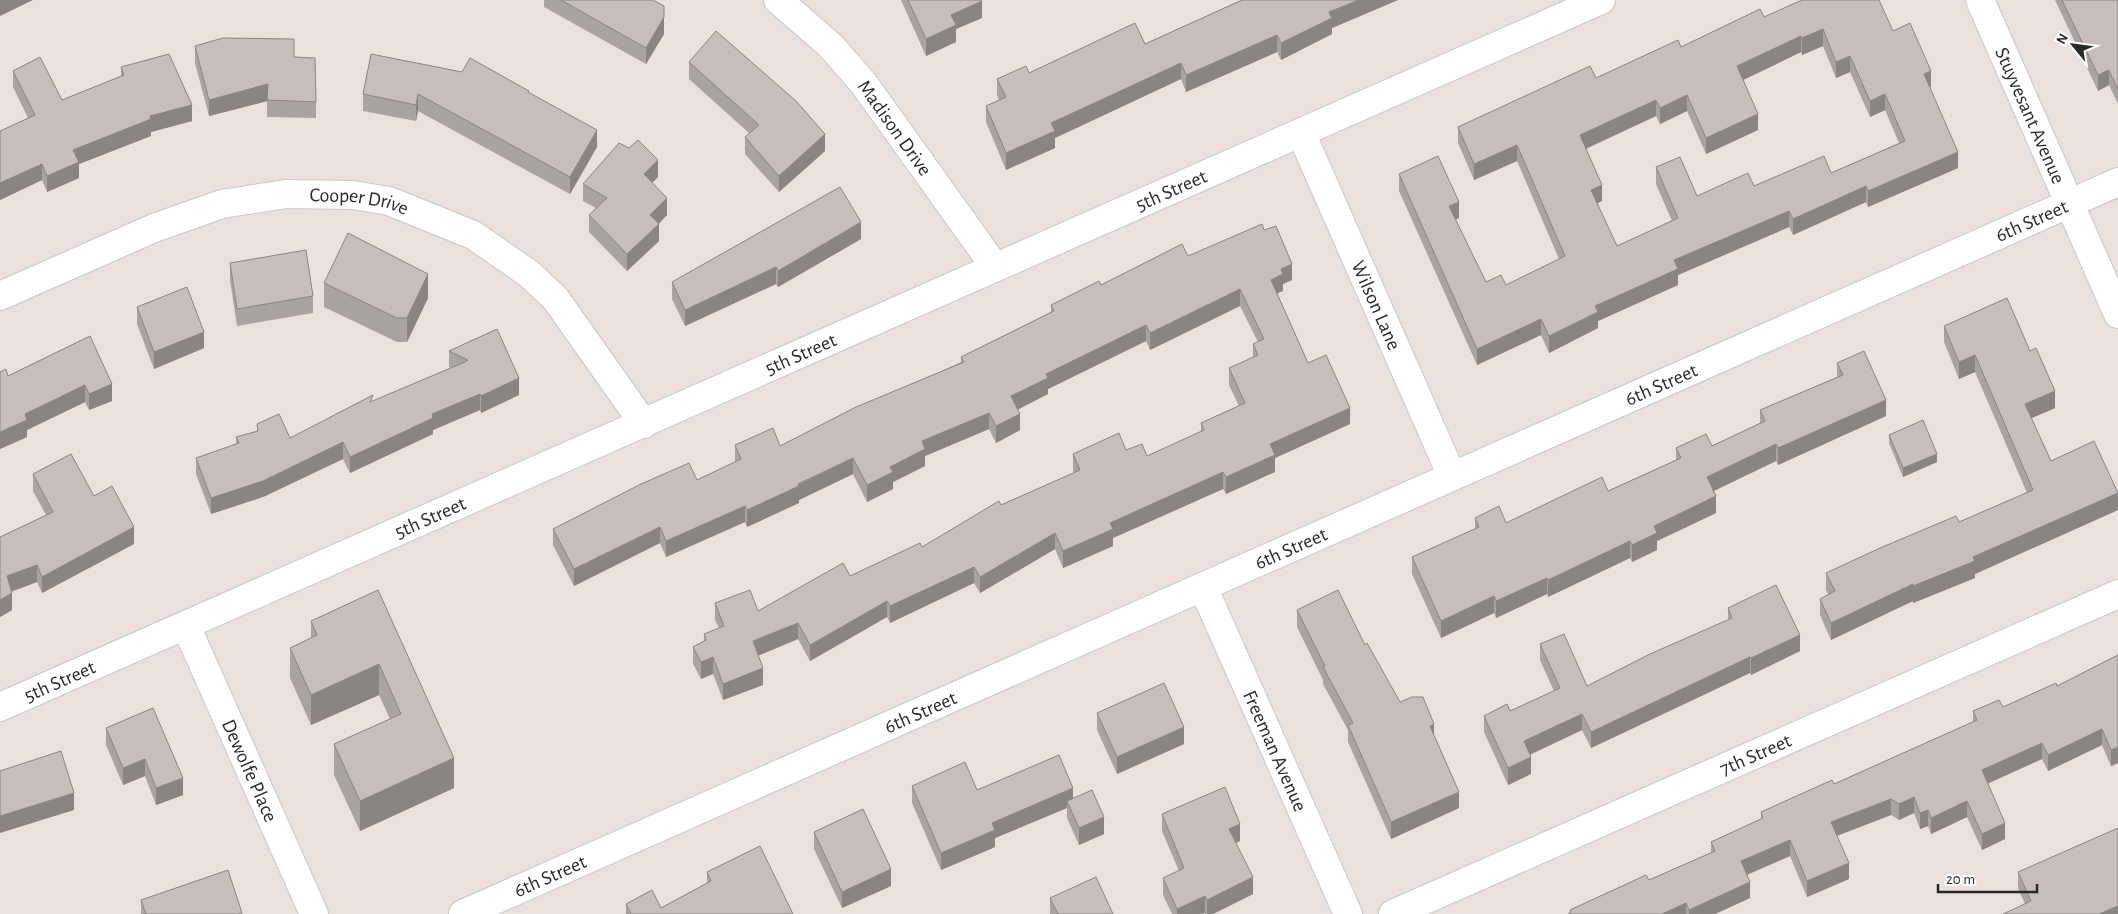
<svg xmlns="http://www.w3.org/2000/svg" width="2118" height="914" font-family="'Alegreya Sans',sans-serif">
<rect width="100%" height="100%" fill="#eae1dc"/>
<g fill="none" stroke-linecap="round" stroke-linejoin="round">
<!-- street casing -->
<g stroke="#c4c9d1" stroke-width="30">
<g id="street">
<path id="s1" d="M778,0L831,46L864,84L995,267"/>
<path id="s2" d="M1980,0L2118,314"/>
<path id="s3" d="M1301,133L1452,476"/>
<path id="s4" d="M0,296L154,228L222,204L286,194L353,195L389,201L473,235L528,273L555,298L644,424"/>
<path id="s5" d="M1203,587L1348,914"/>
<path id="s6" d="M186,626L314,914"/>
<path id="s7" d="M0,707L1601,0"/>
<path id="s8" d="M463,914L2118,182"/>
<path id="s9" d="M1393,914L2118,594"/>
</g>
</g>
<!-- street -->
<use href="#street" stroke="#fff" stroke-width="28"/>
</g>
<!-- wall -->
<path fill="#a9a3a1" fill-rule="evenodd" d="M544,0H653L664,34L646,64L544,7Z
M901,0H981L982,18L956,29V42L926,56Z
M1242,0H1398L1332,28V34L1281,60L1277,52L1186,92L1181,79L1055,138V148L1006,170L986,122V106L999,100L997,95V79L1029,73L1145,44Z
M2055,0H2118V104L2109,85L2098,91Z
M1764,17L1893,31L1931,87H1930L1958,168L1868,207L1866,202L1793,235L1789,227L1678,275V285L1598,321V328L1549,353L1541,335L1477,365L1399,191V174L1459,218L1455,220L1486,282L1506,285L1559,259L1517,161L1474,180L1458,143V127L1596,78ZM1823,46L1836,78L1850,72L1870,117L1885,110L1899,143L1831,173L1697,196L1656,167V184L1672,221L1617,246L1597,203L1602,201L1586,149L1656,116L1660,124L1687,111L1706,154L1758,130L1743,80L1801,52L1802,55Z
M195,46L294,57L316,102V118L267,117V101L209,116L195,63Z
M689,62L825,151L779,192L745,154V137L749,133L689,79Z
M121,67L192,121L151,132V136L79,164V178L47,192L42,180L0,200V131L28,118L13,87V71L62,100L121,76Z
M529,93L597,147L570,194L418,111L416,121L363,111V94Z
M658,177L652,183L667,215L659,224V241L627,271L589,232V215L596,208L583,201V184Z
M1264,230L1292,280L1283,284V291L1277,293L1308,363L1350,424L1275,458V472L1226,494L1223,489L1113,538V546L1063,568L1055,549L980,593L974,583L890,623L887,617L810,661L798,639L758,655L763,685L723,700L713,674L701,679L693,664V647L704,641V634L719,628L715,620V603L758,611L850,576L922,547L1001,505L1074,473L1073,471V454L1126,450L1147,456L1201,432V423L1239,406L1229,385V368L1253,357V344L1258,342L1240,306L1150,350L1146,341L1048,389V394L1018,409L1020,430L996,443L989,429L925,456V466L893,482V489L867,502L853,474L799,500V503L747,527L745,522L666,557L660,543L574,586L553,545V529L697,480L735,462V445L780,446L961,362V357L1051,312V305L1101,285Z
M861,239L778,287L776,284L685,326L672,299V282Z
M230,263L313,296V313L237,326L230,280Z
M324,283L428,298L407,342H397L324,307Z
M137,307L204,348L154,369L137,324Z
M1944,326L2055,408L2031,418L2051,461L2118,492V510L1975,574V578L1913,603V601L1831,640L1820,615V599L1828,594L1826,590V573L1959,522L2027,493L1975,372L1959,379L1944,342Z
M497,329L519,395L481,413L480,410L433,430V434L350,473L343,459L263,497L211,514L196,474V458L236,444V437L257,431V424L290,438L373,401L451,368L449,367V351Z
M90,336L112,401L89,410L85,402L27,430V437L0,449V372L8,376Z
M1837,363L1886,416L1778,465L1776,461L1714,491L1716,513L1657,541V550L1632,562L1630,558L1548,597L1547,594L1496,618L1494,613L1441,638L1412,574V557L1475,529V518L1506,523L1608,491L1676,460V448L1712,446L1760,423V410L1837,377Z
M1889,435L1937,462L1903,477L1889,443Z
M71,454L94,496L112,486L134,527V544L42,593L37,582L11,592L12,610L0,617V537L46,515L33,491V474Z
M378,590L454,788L360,831L334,775V744L390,719L379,695L311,725L290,678V648L311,638V621Z
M1728,608L1800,651L1751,675L1750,673L1591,748L1582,730L1530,755L1531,774L1508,785L1484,732V716L1510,711L1554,691L1540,660V644L1587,686L1728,620Z
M1297,610L1365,645L1400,702L1434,736L1459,808L1391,839L1348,742V730L1323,684V680L1297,627Z
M2118,655V763L2111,766L2102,745L2048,771L2042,759L1987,784L2005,839L1982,850L1967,817L1931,834L1928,826L1920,829L1914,813L1899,820L1891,815L1837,836L1849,879L1807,897L1790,856L1747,875L1750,898L1715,914H1568L1570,913V910L1649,880L1711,853V842L1761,819V812L1834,784L1973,722V711L2003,707L2057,686Z
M153,708L183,795L156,805L145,776L123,785L106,745V728Z
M1097,713L1184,744L1117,774L1097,730Z
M912,786L977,790L1073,799L1104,834L1079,845L1067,818V808L995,838V847L941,870L912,803Z
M1162,814L1240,841L1236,843L1253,894L1213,914H1205V913L1201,914H1172L1163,895V878L1179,871L1162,831Z
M814,832L891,886L842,908L814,849Z
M707,872L793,914H626V904L661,908L707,883Z
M2018,872L2118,914L2025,904L2018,888Z
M1050,898L1113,914H1050Z
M141,900L238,914H141Z"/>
<!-- shaded-wall -->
<path fill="#8a8583" d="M0,0H33L0,16Z
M1359,0H1398L1332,28V34L1281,60V43L1329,12Z
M982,1V18L956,29V42L926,56V39L951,15Z
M664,17V34L646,64V48Z
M1823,29V46L1802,55V38Z
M1277,35V52L1186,92V75Z
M1801,36V52L1737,83V66Z
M1850,56V72L1836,78V62Z
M1181,63V79L1055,138V148L1006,170V153L1051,123Z
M2109,70V85L2098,91V75Z
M1931,71V87L1924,90V74Z
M268,84V101L209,116V100Z
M418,94V111L416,121V105Z
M1885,94V110L1870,117V101Z
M1687,95V111L1660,124V108Z
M1656,100V116L1580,151V135Z
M192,105V121L151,132V136L79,164V178L47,192V176L73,150L150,116Z
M1758,114V130L1706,154V138Z
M597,130V147L570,194V177Z
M825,134V151L779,192V176Z
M1517,145V161L1474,180V164Z
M1958,152V168L1868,207V191Z
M658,160V177L644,191V174Z
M42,164V180L0,200V183Z
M1602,185V201L1591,206V190Z
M1866,186V202L1793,235V219Z
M667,198V215L650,232V215Z
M1459,202V218L1449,223V206Z
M1789,211V227L1678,275V285L1598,321V328L1549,353V336L1595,306L1674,260Z
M861,222V239L778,287V271Z
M659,224V241L627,271V254Z
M1292,264V280L1283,284V291L1271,296V280L1281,269Z
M776,267V284L685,326V310Z
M428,274V298L407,342V318Z
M1240,289V306L1150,350V333Z
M1541,319V335L1477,365V349Z
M1146,325V341L1048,389V394L1011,413V396L1046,374Z
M204,332V348L154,369V352Z
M1975,355V372L1959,379V362Z
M519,378V395L481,413V396Z
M112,384V401L89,410V394Z
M85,385V402L27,430V437L0,449V432L25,414Z
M2055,391V408L2025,421V404Z
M480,394V410L433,430V434L350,473V457L432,414Z
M1886,400V416L1778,465V448Z
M1350,408V424L1275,458V472L1226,494V477L1270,444Z
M989,413V429L925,456V466L893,482V489L867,502V485L922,441Z
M1020,414V430L996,443V426Z
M343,442V459L263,497L211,514V498Z
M1776,444V461L1707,494V477Z
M1937,454V462L1903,477V468Z
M853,458V474L799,500V503L747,527V510Z
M1223,472V489L1113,538V546L1063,568V551L1110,523Z
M2118,493V510L1975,574V578L1913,603V586L1973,557Z
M1716,496V513L1657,541V550L1632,562V545L1654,526Z
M745,506V522L666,557V541Z
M134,527V544L42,593V577Z
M660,527V543L574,586V569Z
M1055,533V549L980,593V577Z
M1630,541V558L1548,597V580Z
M37,565V582L7,593V576Z
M974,567V583L890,623V606Z
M1547,578V594L1496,618V601Z
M1913,584V601L1831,640V623Z
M12,593V610L0,617V600Z
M1494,596V613L1441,638V621Z
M887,601V617L810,661V645Z
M798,623V639L753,658V641Z
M1800,635V651L1751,675V658Z
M713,657V674L701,679V662Z
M1750,657V673L1591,748V732Z
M379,664V695L311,725V695Z
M763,668V685L723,700V684Z
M1582,714V730L1524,757V741Z
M1434,724V740L1430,726Z
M1184,727V744L1117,774V757Z
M2102,729V745L2048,771V755Z
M2042,743V759L1982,786V770Z
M2118,747V763L2111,766V750Z
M1531,757V774L1508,785V768Z
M454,758V788L360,831V801Z
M145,759V776L123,785V768Z
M183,778V795L156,805V788Z
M1073,788V805L1067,801V808L995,838V847L941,870V853L992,823Z
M1459,792V808L1391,839V822Z
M74,793V810L0,833V816Z
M1914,797V813L1899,820V804Z
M1891,799V815L1831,838V822Z
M1967,801V817L1931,834V818Z
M1928,810V826L1920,829V813Z
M1104,817V834L1079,845V828Z
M2005,823V839L1982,850V834Z
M1240,824V841L1229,846V829Z
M1790,840V856L1741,877V861Z
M1849,863V879L1807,897V881Z
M891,869V886L842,908V892Z
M1253,877V894L1213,914H1207V900Z
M1750,882V898L1715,914H1689V910Z
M1205,896V913L1201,914H1177V909Z
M1686,903V914H1662Z
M2118,906V914H2099Z"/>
<!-- building -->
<path fill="#c5bebb" stroke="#8a8583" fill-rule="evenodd" d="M561,0H653L664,6V17L646,48Z
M908,0H981L982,1L951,15L956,25L926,39Z
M1242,0H1359L1329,12L1332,18L1281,43L1277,35L1186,75L1181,63L1051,123L1055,131L1006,153L986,106L1006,97L997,79L1026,66L1029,73L1135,23L1145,44Z
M1802,0H1879L1893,31L1910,23L1931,71L1924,74L1958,152L1868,191L1866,186L1793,219L1789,211L1674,260L1678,269L1595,306L1598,312L1549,336L1541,319L1477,349L1399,174L1438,156L1459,202L1449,206L1486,282L1501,275L1506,285L1565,256L1517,145L1474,164L1458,127L1590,66L1596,78L1678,40L1681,47L1760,9L1764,17ZM1823,29L1836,62L1850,56L1870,101L1885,94L1905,141L1831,173L1824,156L1754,186L1748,173L1697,196L1680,157L1656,167L1678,218L1617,246L1591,190L1602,185L1580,135L1656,100L1660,108L1687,95L1706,138L1758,114L1737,66L1801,36L1802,38Z
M2062,0H2118V89L2109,70L2098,75Z
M716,31L796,101L825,134L779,176L745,137L759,125L689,62Z
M223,38L294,39V57L315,58L316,102L267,100L268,84L209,100L195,46Z
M169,54L192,105L150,116L151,119L73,150L79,162L47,176L42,164L0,183V131L35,115L13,71L40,57L62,100L124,75L121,67Z
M371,54L462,72L470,58L529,91L528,92L597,130L570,177L418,94L416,105L363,94Z
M638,140L658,160L644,174L667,198L650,215L659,224L627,254L589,215L607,198L583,184L619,143L629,148Z
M840,187L861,222L778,271L776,267L685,310L672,282Z
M1262,224L1264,230L1276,226L1292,264L1281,269L1283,274L1271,280L1308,363L1326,355L1350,408L1270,444L1275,455L1226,477L1223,472L1110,523L1113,529L1063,551L1055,533L980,577L974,567L890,606L887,601L810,645L798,623L753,641L763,668L723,684L713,657L701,662L693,647L706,640L704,634L724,626L715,603L750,590L758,611L843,563L850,576L920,543L922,547L999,501L1001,505L1080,470L1073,454L1119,433L1126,450L1142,444L1147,456L1204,430L1201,423L1245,403L1229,368L1258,355L1253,344L1264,339L1240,289L1150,333L1146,325L1046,374L1048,378L1011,396L1020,414L996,426L989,413L922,441L925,449L890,467L893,472L867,485L853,458L798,484L799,486L747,510L745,506L666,541L660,527L574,569L553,529L641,484L689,463L697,480L741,459L735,445L773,428L780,446L856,407L964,362L961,357L1054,311L1051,305L1099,281L1101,285L1182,244L1188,256Z
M348,233L428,274L407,318H397L324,283Z
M306,250L313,296L237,309L230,263Z
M187,287L204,332L154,352L137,307Z
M2007,298L2030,351L2036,348L2055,391L2025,404L2051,461L2094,441L2118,493L1973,557L1975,561L1913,586V584L1831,623L1820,599L1835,591L1826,573L1880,548L1956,516L1959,522L2033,490L1975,355L1959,362L1944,326Z
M497,329L519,378L481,396L480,394L432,414L433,418L350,457L343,442L263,481L211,498L196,458L239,443L236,437L258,431L257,424L279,414L290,438L373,395L370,402L465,362L468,360L449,351Z
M90,336L112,384L89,394L85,385L25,414L27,420L0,432V372L6,369L8,376Z
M1864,351L1886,400L1778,448L1776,444L1707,477L1716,496L1654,526L1657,533L1632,545L1630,541L1548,580L1547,578L1496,601L1494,596L1441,621L1412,557L1479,527L1475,518L1499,506L1506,523L1602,477L1608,491L1681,458L1676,448L1706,434L1712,446L1765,421L1760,410L1843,375L1837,363Z
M1923,420L1937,454L1903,468L1889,435Z
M71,454L94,496L112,486L134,527L42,577L37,565L7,576L12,593L0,600V537L53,512L33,474Z
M1776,585L1800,635L1751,658L1750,657L1591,732L1582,714L1524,741L1531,757L1508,768L1484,716L1507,704L1510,711L1560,688L1540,644L1564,634L1587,686L1650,654L1732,618L1728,608Z
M378,590L454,758L360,801L334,744L401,714L379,664L311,695L290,648L317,635L311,621Z
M1338,590L1365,645L1367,643L1400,702L1412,697H1423L1434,724L1430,726L1459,792L1391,822L1348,725L1353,723L1323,667L1325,666L1297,610Z
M2118,655V747L2111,750L2102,729L2048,755L2042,743L1982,770L2005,823L1982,834L1967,801L1931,818L1928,810L1920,813L1914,797L1899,804L1891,799L1831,822L1849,863L1807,881L1790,840L1741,861L1750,882L1689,910L1686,903L1662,914H1568L1571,912L1570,910L1646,875L1649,880L1715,851L1711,842L1763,818L1761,812L1832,780L1834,784L1977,720L1973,711L1999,700L2003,707L2056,683L2057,686Z
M1164,683L1184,727L1117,757L1097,713Z
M153,708L183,778L156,788L145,759L123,768L106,728Z
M61,751L74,793L0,816V771Z
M1059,755L1073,788L992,823L995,830L941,853L912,786L965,762L977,790Z
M1225,787L1240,824L1229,829L1253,877L1207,900L1205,896L1177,909L1163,878L1184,868L1162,814Z
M1092,790L1104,817L1079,828L1067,801Z
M863,809L891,869L842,892L814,832Z
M2118,828V906L2099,914H2003L2031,901L2018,872Z
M760,846L793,914H631L626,904L652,890L661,908L711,881L707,872Z
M228,870L242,913L238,914H146L141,900Z
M1096,877L1113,914H1058L1050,898Z"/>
<g text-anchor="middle" stroke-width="4.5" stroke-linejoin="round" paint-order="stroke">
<!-- street labels -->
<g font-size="20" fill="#292929" stroke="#fff">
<text dy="7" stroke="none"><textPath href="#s2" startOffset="126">Stuyvesant Avenue</textPath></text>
<text dy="7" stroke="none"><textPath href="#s1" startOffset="174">Madison Drive</textPath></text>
<text dy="7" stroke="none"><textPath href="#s7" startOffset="1280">5th Street</textPath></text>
<text dy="7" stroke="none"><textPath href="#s4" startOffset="379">Cooper Drive</textPath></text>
<text dy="7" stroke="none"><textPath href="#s8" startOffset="1715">6th Street</textPath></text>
<text dy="7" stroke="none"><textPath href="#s3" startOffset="188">Wilson Lane</textPath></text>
<text dy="7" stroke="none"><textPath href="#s7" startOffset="875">5th Street</textPath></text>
<text dy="7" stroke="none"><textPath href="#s8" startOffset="1310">6th Street</textPath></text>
<text dy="7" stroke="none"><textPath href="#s7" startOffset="470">5th Street</textPath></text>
<text dy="7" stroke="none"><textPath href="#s8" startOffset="905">6th Street</textPath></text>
<text dy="7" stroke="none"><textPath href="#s7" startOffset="65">5th Street</textPath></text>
<text dy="7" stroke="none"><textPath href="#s8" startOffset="500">6th Street</textPath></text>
<text dy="7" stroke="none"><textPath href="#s5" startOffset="179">Freeman Avenue</textPath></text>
<text dy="7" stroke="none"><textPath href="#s9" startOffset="396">7th Street</textPath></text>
<text dy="7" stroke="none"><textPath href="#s6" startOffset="158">Dewolfe Place</textPath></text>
<text dy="7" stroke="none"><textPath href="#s8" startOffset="95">6th Street</textPath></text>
</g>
</g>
<!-- north arrow -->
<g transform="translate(2073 45) rotate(299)" stroke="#ffffff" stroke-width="4" paint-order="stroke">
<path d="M0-4L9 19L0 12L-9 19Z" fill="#292929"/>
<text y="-8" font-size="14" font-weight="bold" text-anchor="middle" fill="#292929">N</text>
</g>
<!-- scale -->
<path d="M1938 884v8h99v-8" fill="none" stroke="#292929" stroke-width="2.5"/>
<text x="1946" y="884" font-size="15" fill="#292929" stroke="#ffffff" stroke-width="4" paint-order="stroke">20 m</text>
</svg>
